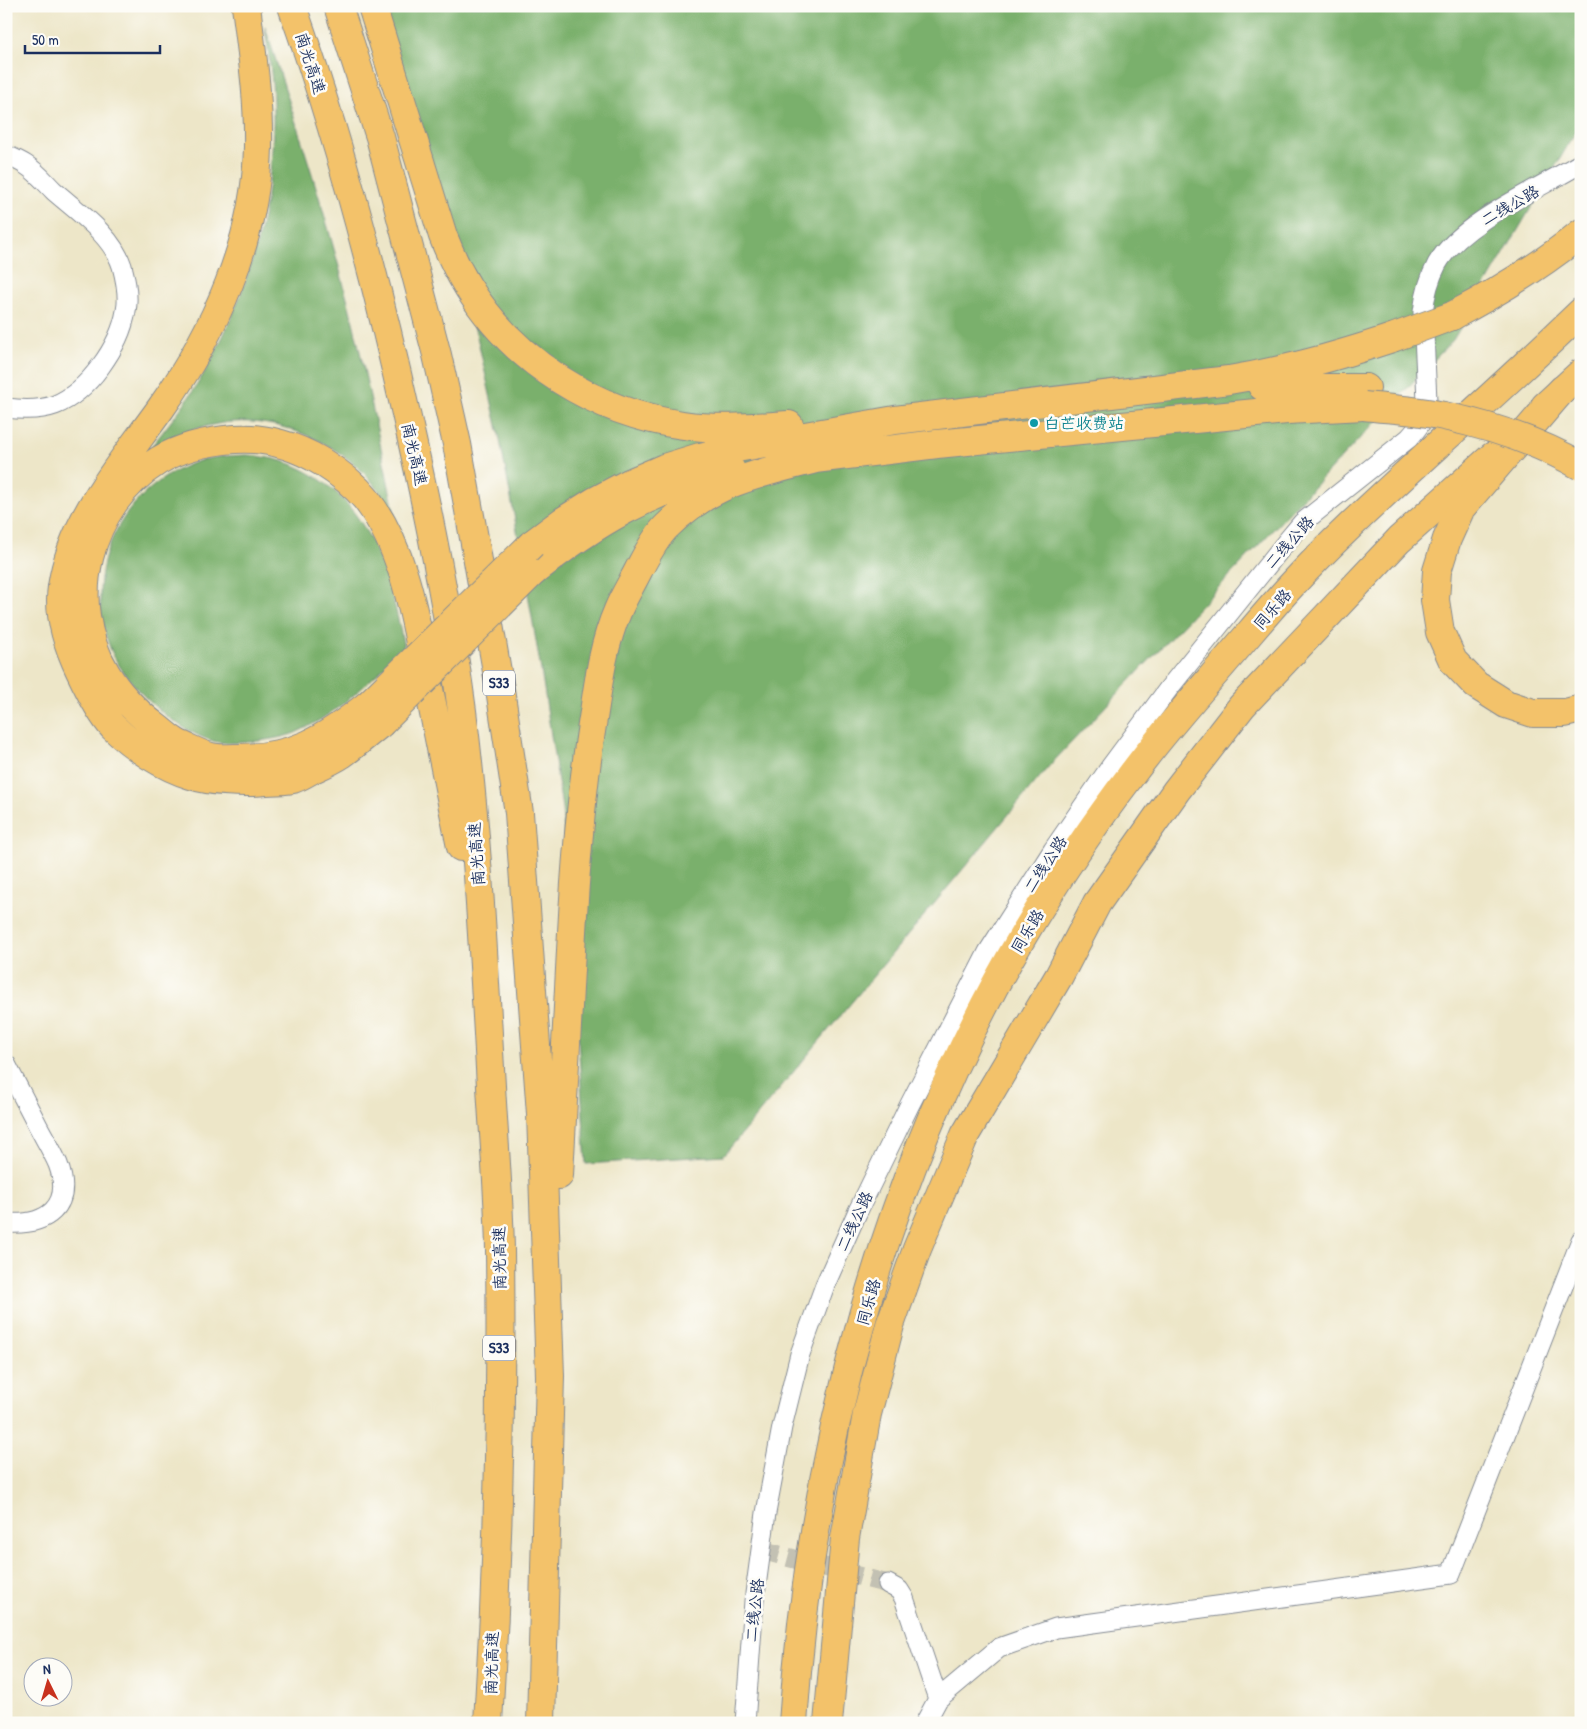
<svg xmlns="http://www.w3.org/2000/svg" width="1587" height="1729" font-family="'Patrick Hand','LXGW WenKai TC',sans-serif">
<rect width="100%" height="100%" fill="#fdfcf7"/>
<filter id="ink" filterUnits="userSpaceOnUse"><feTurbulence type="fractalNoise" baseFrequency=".02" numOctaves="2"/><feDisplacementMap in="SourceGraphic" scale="10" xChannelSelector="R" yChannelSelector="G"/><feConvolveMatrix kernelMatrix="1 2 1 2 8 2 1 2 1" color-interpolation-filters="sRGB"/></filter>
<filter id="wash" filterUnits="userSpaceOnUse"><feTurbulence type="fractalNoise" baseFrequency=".0096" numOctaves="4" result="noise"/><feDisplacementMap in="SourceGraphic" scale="20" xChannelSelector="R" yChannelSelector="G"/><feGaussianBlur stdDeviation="1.12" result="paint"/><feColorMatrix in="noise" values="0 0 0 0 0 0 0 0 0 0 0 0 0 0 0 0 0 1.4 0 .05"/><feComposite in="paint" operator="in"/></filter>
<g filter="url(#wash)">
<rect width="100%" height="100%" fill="#ede6c8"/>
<!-- forest -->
<path fill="#7ab06c" stroke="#4a7065" d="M384,6H1581V123L1453,340L1050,765L724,1155L586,1164L570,910L562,808L543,682L519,541L499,435L479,345L453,241Z
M265,27C291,107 317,186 339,267C361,349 378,433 395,516C389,506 383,496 376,487C342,442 273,413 217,424C194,428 174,436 152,446C167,426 184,406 197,385C248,300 276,202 273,103C273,78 268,52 265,27Z
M247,455C266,457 285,460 302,469C370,502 391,580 404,648C370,681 338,714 295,733C278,740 230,746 213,741C175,730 126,686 111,650C80,574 117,494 191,464C209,456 228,456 247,455Z"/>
</g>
<g filter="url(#ink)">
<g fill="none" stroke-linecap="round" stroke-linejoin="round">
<!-- minor-tunnel -->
<path stroke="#c3c1b3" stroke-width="19" stroke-dasharray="19 9" stroke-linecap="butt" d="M761,1550L888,1584"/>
<!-- minor casing -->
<g stroke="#848a93" stroke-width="21">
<path id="minor" d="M6,155C13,158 20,161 26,165C37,172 45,182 54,191C78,212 112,235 122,266C126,281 129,297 126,311C120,346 88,392 55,405C39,411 22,410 6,408
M6,1064C16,1083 26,1103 36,1122C43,1136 52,1150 58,1164C74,1207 46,1226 6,1223
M888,1584L899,1590L904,1598L938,1699
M745,1723L754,1601L766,1513L782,1427L800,1354L825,1285L857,1213L909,1106L988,952L1053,850L1111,766L1169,688L1287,541L1302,523L1409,438C1420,426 1426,417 1427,401L1423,312C1425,295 1429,279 1437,264C1461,222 1539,189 1581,163
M925,1723L938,1699L999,1648L1056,1628L1451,1574L1581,1240"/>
</g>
<!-- primary casing -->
<g stroke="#848a93" stroke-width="30">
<path id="primary" d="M1545,406L1581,373
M793,1723C811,1452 885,1168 1024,934C1057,879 1093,825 1132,774C1160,736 1192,700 1223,664C1245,639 1266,613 1289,588C1334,539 1384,494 1433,449C1483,404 1532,359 1581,312
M828,1723L845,1538L867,1414L890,1325L917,1249L965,1135L1059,976L1097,903L1176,791L1242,706L1399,540L1493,456"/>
</g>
<!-- motorway casing -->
<g stroke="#848a93" stroke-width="30">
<path id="motorway" d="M246,6C252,53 259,100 258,147C256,241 214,333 161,408C122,463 72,518 62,587C58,614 68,646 80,671C88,688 100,713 113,727C133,747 164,767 191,775C211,782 245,783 266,781C275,780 285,781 293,779C300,777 307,772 313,769C322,765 333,760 342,754C355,745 367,734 380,724
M292,6C340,141 376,279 407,418C429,515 449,613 462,711C477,829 483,949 490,1068C493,1129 499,1190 500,1251C502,1408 498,1566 488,1723
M338,6L380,137L437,355L457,444L476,549L500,689L519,813L541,1114L550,1376L541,1723
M372,6L443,236C450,254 458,271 468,287C514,362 596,413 683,425C718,430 754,427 789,425
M1452,316C1498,292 1541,266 1581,233
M1262,386L1366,388
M1562,390L1461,508L1447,539L1437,571L1435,600L1440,632L1453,661L1476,685L1506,704L1533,713H1565L1581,709
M798,461L937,444L1287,410L1364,406
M532,544L563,521L595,501L629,483L664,468L700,457L737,448L895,420L1229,380C1285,371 1338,356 1392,338
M532,573C596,521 650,491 731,470
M369,704C324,740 294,759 234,758C227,758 218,759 211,757C201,755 189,748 179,744C171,740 164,733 156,727C135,711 119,695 106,673C63,602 87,505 158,461C181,447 208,441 235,439C265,437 296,446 322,462C338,472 354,484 366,499C407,552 416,625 429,689C440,741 450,794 461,847
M559,1175C563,1094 567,1013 572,932C576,858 582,785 594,712C599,678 604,642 618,610C624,596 632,583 639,569C646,556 655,538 666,527C711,482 757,474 816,459"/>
</g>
<!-- minor -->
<use href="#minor" stroke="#fff" stroke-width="19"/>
<!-- primary -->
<use href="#primary" stroke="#f3c26a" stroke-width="28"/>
<!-- motorway -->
<use href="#motorway" stroke="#f3c26a" stroke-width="28"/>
<!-- motorway-bridge casing -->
<g stroke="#848a93" stroke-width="30" stroke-linecap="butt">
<path id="motorway-bridge" d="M1392,338L1452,316
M1364,406C1390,409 1418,410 1444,416C1491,426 1539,442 1581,466
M369,704L532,544
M380,724L532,573"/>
</g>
<!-- motorway-bridge -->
<use href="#motorway-bridge" stroke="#f3c26a" stroke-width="28"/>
</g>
</g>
<!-- markers -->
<circle fill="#0f9aa8" stroke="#fdfcf7" stroke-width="2" cx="1034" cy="423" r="5"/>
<g text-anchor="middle" stroke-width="5" stroke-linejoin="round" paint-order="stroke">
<!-- shield labels -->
<g fill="#fdfcf7" stroke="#5f6c8c" stroke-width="1">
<rect x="483" y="670.5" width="32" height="25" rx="4"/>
<rect x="483" y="1335.5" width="32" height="25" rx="4"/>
</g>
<g font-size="15" font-weight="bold" fill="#1b2f5e">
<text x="499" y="688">S33</text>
<text x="499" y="1353">S33</text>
</g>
<!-- street labels -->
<g font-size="16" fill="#1b2f5e" stroke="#fdfcf7">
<text transform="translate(311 63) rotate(72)" y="6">南光高速</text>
<text transform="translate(1510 205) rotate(-30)" y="6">二线公路</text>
<text transform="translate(415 454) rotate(77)" y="6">南光高速</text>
<text transform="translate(1289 542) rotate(-48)" y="6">二线公路</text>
<text transform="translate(1272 609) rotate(-49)" y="6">同乐路</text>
<text transform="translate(476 854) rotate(-94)" y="6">南光高速</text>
<text transform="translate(1045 864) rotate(-57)" y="6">二线公路</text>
<text transform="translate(1027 931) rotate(-59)" y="6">同乐路</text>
<text transform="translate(854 1221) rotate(-65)" y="6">二线公路</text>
<text transform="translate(499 1258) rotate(-91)" y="6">南光高速</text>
<text transform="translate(868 1302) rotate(-74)" y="6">同乐路</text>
<text transform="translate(754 1610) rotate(-84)" y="6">二线公路</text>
<text transform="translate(491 1663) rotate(-88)" y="6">南光高速</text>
</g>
<!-- culture labels -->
<g font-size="16" fill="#0d838f" stroke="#fdfcf7" text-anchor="start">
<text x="1044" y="429">白芒收费站</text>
</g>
</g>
<!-- margin -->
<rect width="1587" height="1729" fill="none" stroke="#fdfcf7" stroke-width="25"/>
<!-- north arrow -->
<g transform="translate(48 1682) rotate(355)"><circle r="24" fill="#fdfcf7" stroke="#a3aaba"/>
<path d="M0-4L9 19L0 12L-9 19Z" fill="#c8321e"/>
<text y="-8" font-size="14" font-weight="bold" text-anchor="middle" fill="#1b2f5e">N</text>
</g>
<!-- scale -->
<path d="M25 45v8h135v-8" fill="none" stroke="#1b2f5e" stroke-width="2.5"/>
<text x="32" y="45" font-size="15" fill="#1b2f5e" stroke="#fdfcf7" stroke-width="4" paint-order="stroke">50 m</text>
</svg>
